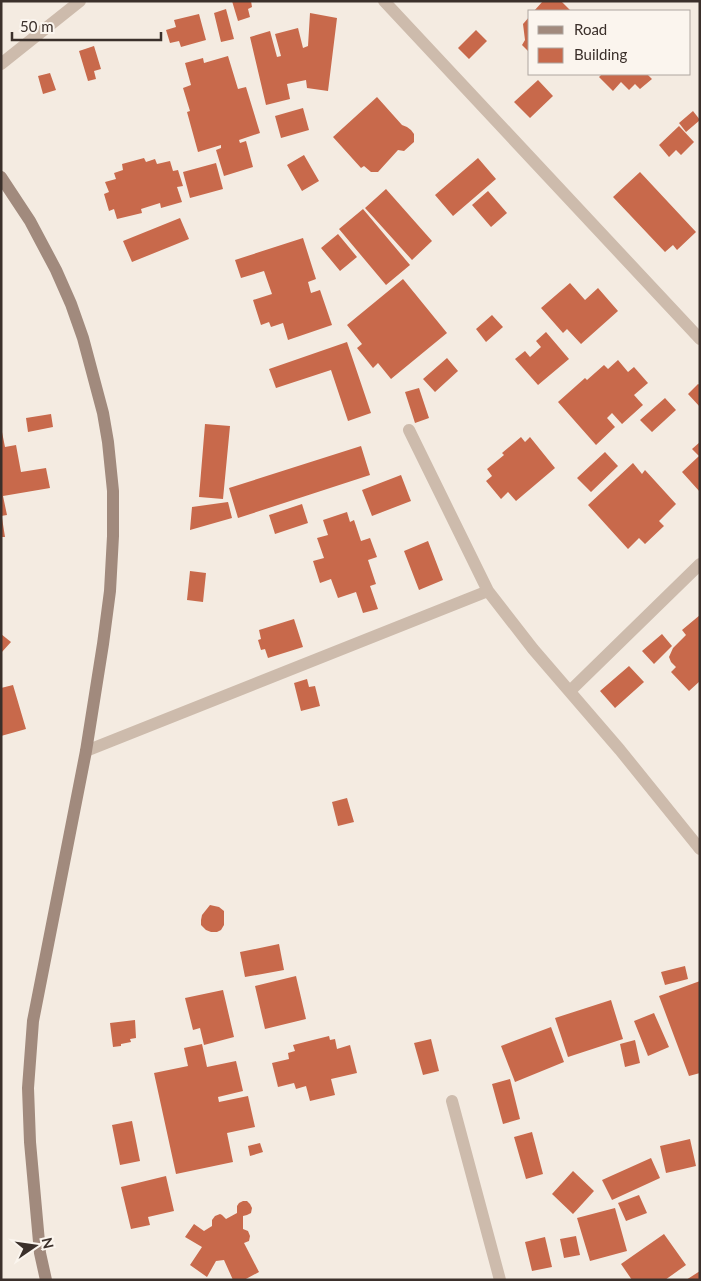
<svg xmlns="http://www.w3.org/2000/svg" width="701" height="1281" font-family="Lato,sans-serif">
<rect width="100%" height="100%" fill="#f4ebe1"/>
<!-- building -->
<path fill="#c8694b" d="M232,1H251L252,7L248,9L250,17L238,21Z
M543,1H561L571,11H534Z
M226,9L234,39L221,42L214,13Z
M310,13L337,18L328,91L307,88L306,80L287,84L290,99L266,105L250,37L270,31L277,57L281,56L275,34L298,28L303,48L308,46Z
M199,14L206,40L181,47L179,41L170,43L166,30L176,27L174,20Z
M530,16V53L522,45L525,40L523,24Z
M476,30L487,41L469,59L458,48Z
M94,46L101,69L94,71L96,79L88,81L79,51Z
M228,56L238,89L246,87L260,133L239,140L240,143L246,141L253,167L224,176L216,150L221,148V145L198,152L187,112L190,111L183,88L191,85L185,63L203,58L204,63Z
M50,73L56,90L43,94L38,76Z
M602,74H647L652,79L640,89L635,84L629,90L621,82L613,91L599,77Z
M538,80L553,96L530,118L514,102Z
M377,97L402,125L407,127L411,130L414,134V142L404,151L398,150L378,172H371L364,166L361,168L333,137Z
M303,108L309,130L281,138L275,116Z
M693,111L700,120L686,132L679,123Z
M679,126L694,142L681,155L676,150L669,157L659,145Z
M304,155L319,181L302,191L287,165Z
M144,158L146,162L155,159L157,164L170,161L173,171L178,170L183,186L177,187L182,202L161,208L160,203L141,209L142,213L117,219L114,209L109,211L104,194L109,192L105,182L116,179L114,173L123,170L122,164Z
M478,158L496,179L453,216L435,195Z
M216,163L223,189L190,198L183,172Z
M640,172L696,232L677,250L673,245L665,252L613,197Z
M386,189L432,241L412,260L365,208Z
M488,191L507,213L491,227L472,205Z
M363,209L410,265L386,285L339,229Z
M180,218L189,239L132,262L123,241Z
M338,234L357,257L340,271L321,248Z
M303,238L316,279L308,282L311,293L320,290L332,325L288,340L283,323L271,327L269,322L261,325L253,300L272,294L264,271L241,278L235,260Z
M403,279L447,333L391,379L378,363L373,368L357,348L362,344L347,325Z
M570,283L585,300L598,288L618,311L581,344L567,329L563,333L541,308Z
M492,315L503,327L486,342L476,329Z
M546,332L569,359L538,385L515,359L525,351L530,357L541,347L536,341Z
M347,342L371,413L348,421L331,370L276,388L269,369Z
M447,358L458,371L435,392L423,379Z
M618,360L628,372L634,367L648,383L634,395L643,405L622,424L612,413L607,418L615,427L596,445L558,402L585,378L587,380L604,365L608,369Z
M698,384L700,385V407L688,394Z
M419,388L429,418L415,423L405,392Z
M665,398L676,410L652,432L640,420Z
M51,414L53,427L28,432L26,418Z
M205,424L230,426L223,499L199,497Z
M1,432H2L5,447L16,445L21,472L46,468L50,488L3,496L7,515L1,516Z
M521,437L525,442L530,437L555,468L516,501L508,492L501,499L486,481L492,476L487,469L504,455L502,453Z
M700,442V492L682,472L699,456L692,449Z
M361,446L370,475L238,518L229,488Z
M605,452L618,466L591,492L577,478Z
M633,463L642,474L645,470L676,504L659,521L664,526L645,544L639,538L628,549L588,505Z
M401,475L411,501L372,516L362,490Z
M228,502L232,518L190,530L192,507Z
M302,504L308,523L275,534L269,515Z
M347,512L350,522L354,520L361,541L370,538L377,557L368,560L376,584L370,586L378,609L363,613L356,592L338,598L331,579L320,583L313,561L324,558L317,538L328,535L323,520Z
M1,518H2L5,537H1Z
M428,541L443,580L419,590L404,551Z
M190,571L206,573L203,602L187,600Z
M700,615V681L689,691L671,672L676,667L671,662L669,657L673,648L686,635L682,630Z
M294,619L303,647L268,658L265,649L261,650L258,640L261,639L259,630Z
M1,634L11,642L1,653Z
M662,634L672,646L654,664L642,651Z
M629,666L644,682L615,708L600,691Z
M307,679L309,687L315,686L320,706L301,711L294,683Z
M13,685L26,729L1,736V688Z
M347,798L354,822L338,826L332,802Z
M210,905L219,907L224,911V925L221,930L217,932H211L206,930L201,925V920L202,915Z
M279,944L284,970L245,977L240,952Z
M685,966L688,979L665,985L661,972Z
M296,976L306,1019L265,1029L255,986Z
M700,981V1073L689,1076L659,996Z
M223,990L234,1037L204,1045L200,1028L193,1030L185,998Z
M611,1000L623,1039L568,1057L555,1018Z
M654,1013L669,1047L648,1056L634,1021Z
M135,1020L136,1038L130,1039L131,1042L121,1044V1046L113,1047L110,1023Z
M551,1027L564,1062L515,1082L501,1046Z
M329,1036L330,1040L335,1039L337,1049L350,1045L357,1073L331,1079L335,1095L310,1101L306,1086L296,1089L294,1083L278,1087L272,1063L289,1059L288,1053L295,1051L293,1045Z
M431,1039L439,1071L423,1075L414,1043Z
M635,1040L640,1063L625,1067L620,1044Z
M202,1044L207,1067L236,1061L243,1091L218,1097L219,1102L248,1096L255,1127L227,1133L233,1162L176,1174L154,1073L188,1066L184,1048Z
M510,1079L520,1119L503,1124L492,1084Z
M132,1121L140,1161L120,1165L112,1125Z
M532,1132L543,1174L526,1179L514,1137Z
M690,1139L696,1166L666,1173L660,1146Z
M260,1143L263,1152L250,1156L248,1146Z
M651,1158L660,1178L612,1200L602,1180Z
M573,1171L594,1191L573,1214L552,1194Z
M166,1176L174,1211L148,1217L150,1225L131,1229L121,1187Z
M639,1195L647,1213L626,1221L618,1203Z
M243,1201H247L250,1204L252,1208L251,1213L247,1215L243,1216V1229L248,1231L250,1236L249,1241L244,1243L259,1272L244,1280H233L224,1260L216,1261L207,1277L190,1265L202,1247L185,1237L194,1224L204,1231L212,1226V1220L215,1216L220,1214L222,1215L226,1219L237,1213V1206L239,1203Z
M615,1208L627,1251L590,1261L577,1218Z
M664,1234L686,1265L665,1280H632L621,1264Z
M576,1236L580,1255L564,1258L560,1239Z
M545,1237L552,1267L532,1271L525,1242Z
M700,1271V1280H686Z"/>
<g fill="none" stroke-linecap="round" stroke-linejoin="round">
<!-- minor -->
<path stroke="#cdbbac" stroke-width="12" d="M384,1L700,339
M1,64L80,1
M409,430L488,591L533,649L620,750L700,849
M570,691L700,564
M86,751L488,591
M452,1101L500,1280"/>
<!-- secondary -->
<path stroke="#a18a7d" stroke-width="12" d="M1,177L30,221L56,270L71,304L83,338L103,413L108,442L113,491V536L110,591L103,644L86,751L33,1021L28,1088L30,1142L40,1253L46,1280"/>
</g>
<!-- border -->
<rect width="701" height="1281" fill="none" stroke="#3b302b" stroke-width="5"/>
<!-- legend -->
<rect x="528" y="10" width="162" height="65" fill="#fbf5ee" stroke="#aea6a0"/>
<rect x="538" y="26" width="25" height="8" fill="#a18a7d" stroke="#aea6a0"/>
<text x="574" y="35" font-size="15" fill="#3b302b">Road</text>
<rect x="538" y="48" width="25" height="15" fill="#c8694b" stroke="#aea6a0"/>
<text x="574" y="60" font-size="15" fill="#3b302b">Building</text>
<!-- north arrow -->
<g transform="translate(35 1246) rotate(77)" stroke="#fbf5ee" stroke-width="4" paint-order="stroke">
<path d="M0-4L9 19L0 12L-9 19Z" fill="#3b302b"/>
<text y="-8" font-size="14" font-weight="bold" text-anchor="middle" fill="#3b302b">N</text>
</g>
<!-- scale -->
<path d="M12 32v8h149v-8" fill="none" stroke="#3b302b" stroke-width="2.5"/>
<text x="20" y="32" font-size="15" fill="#3b302b" stroke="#fbf5ee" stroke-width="4" paint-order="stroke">50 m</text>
</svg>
